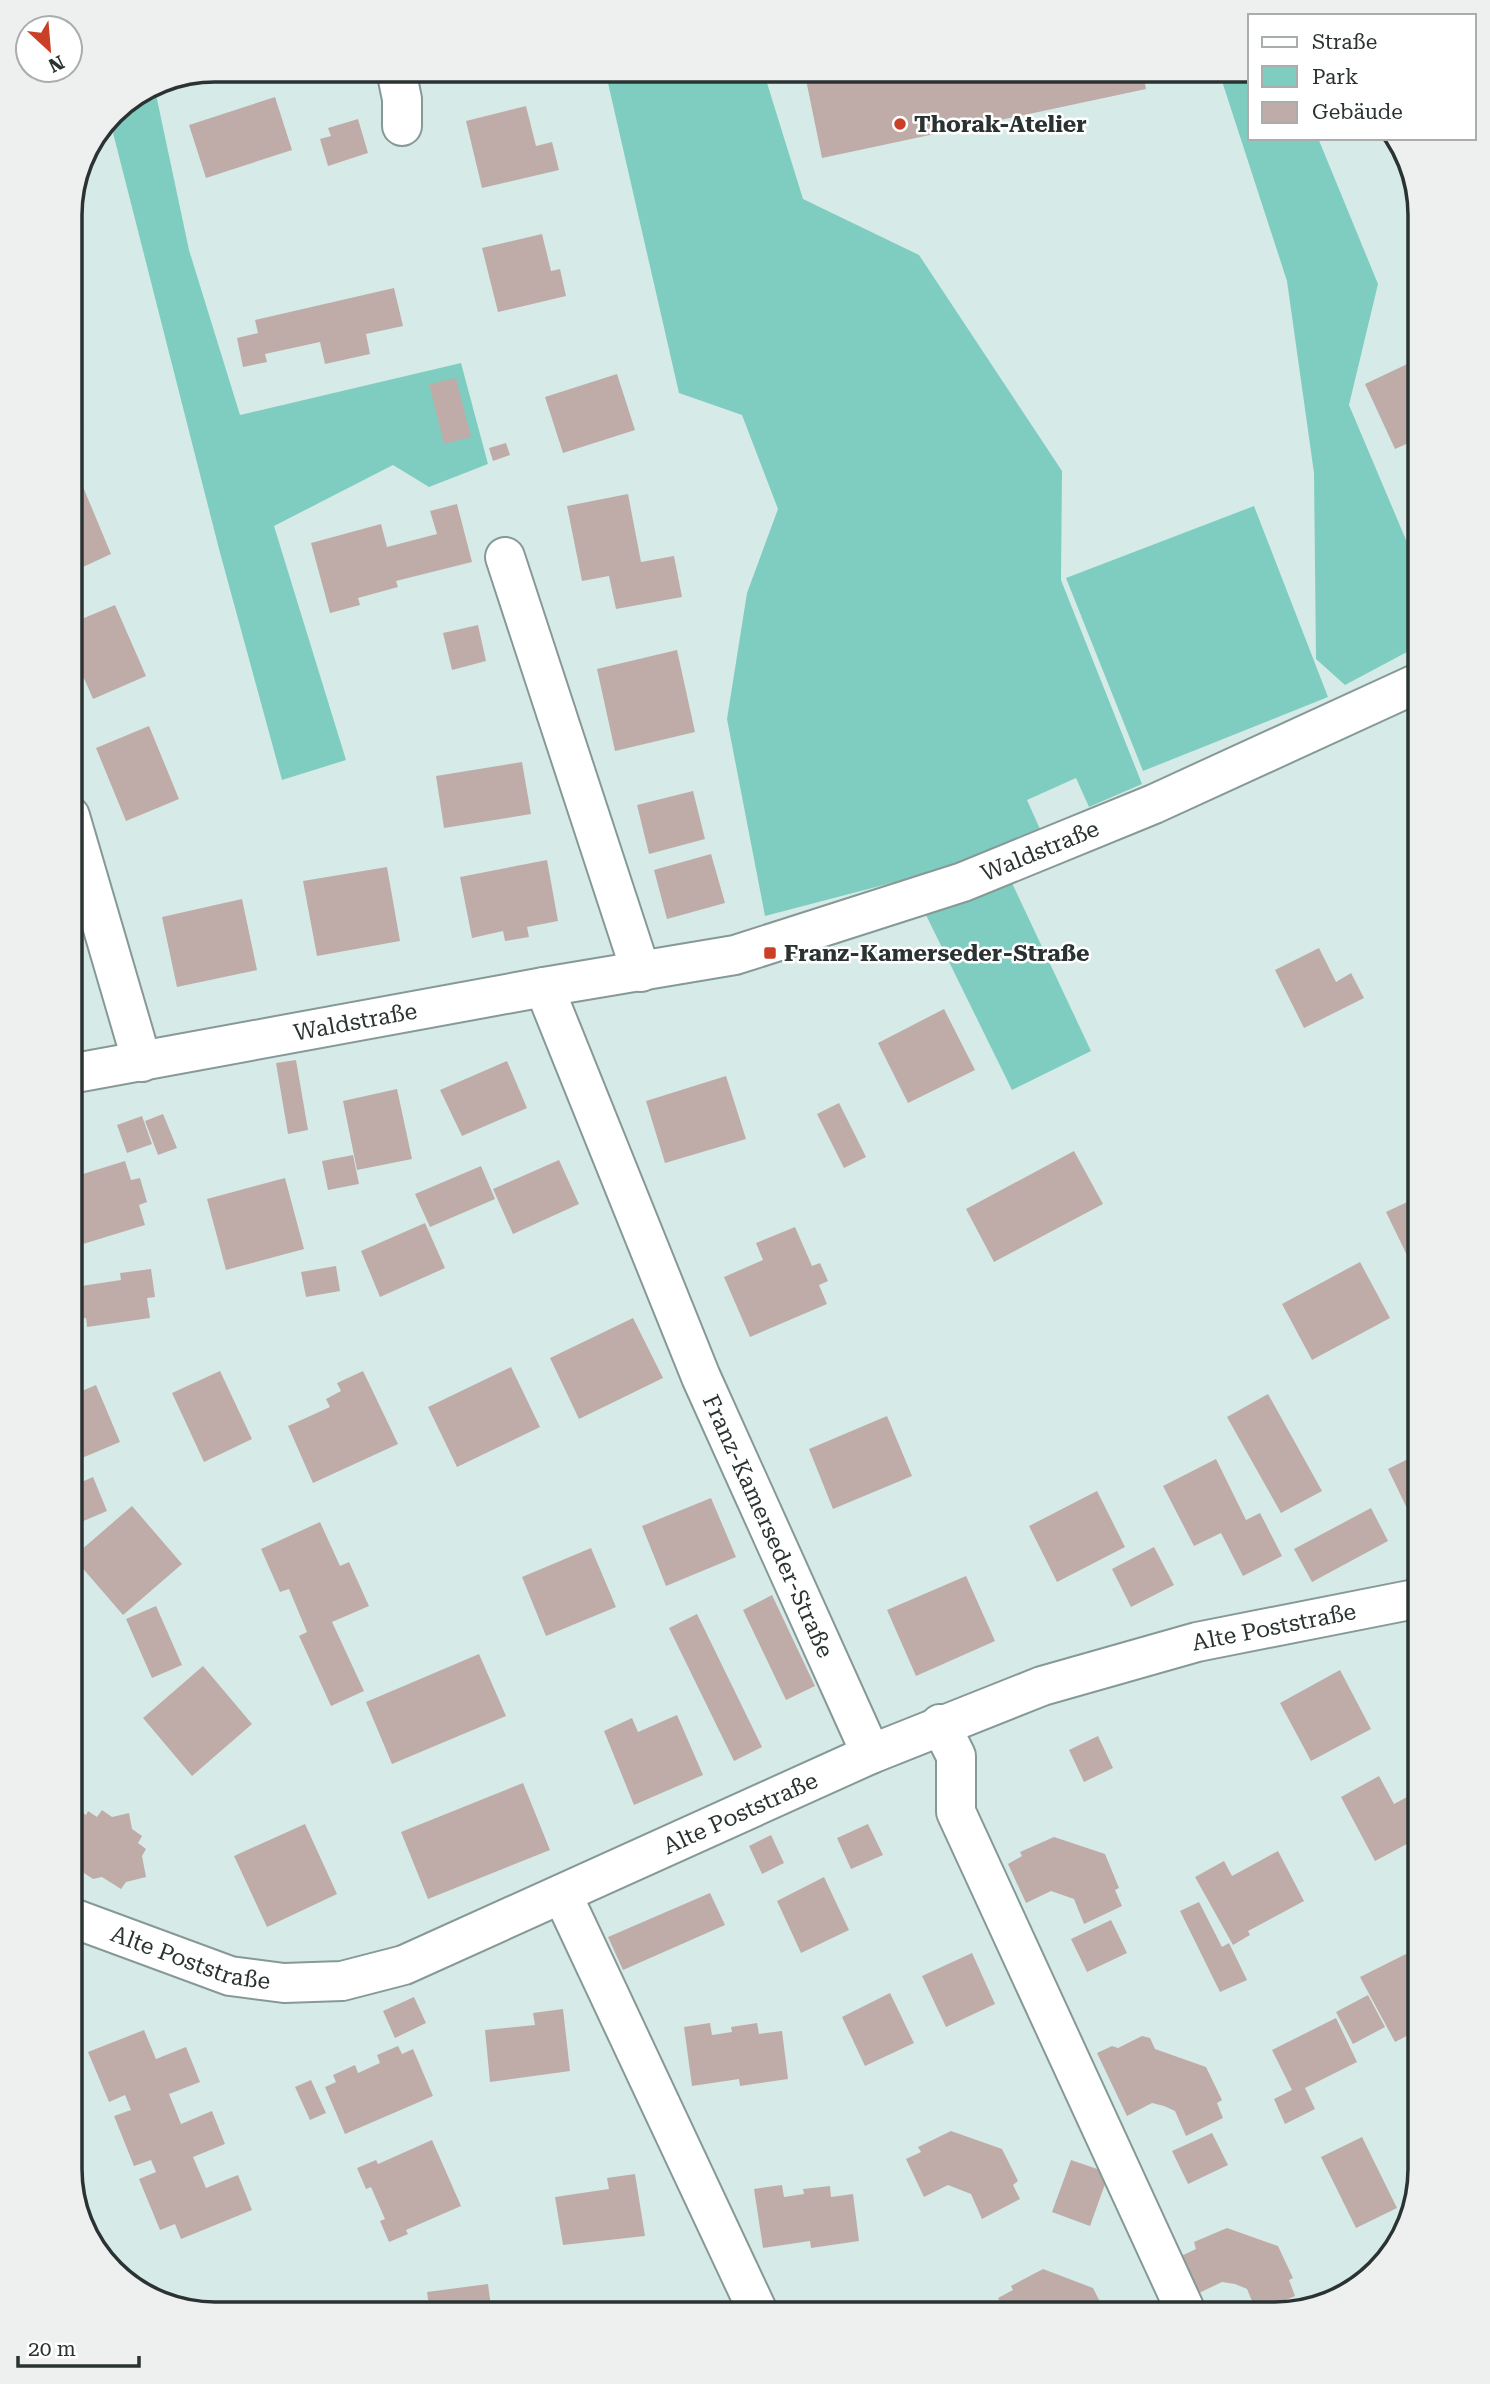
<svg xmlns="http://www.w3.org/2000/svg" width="1490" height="2384" font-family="'Roboto Serif',serif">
<rect width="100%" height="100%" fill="#d6ebe7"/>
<!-- green -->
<path fill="#7fcdc1" d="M605,70H763L803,199L919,255L1062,471L1061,580L1142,784L1089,807L1076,778L1027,800L1040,829L941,870L765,916L727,719L747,593L778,509L742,415L679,393Z
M1205,70H1250V138H1318L1378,284L1349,405L1420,573V616L1407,652L1345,685L1316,659L1314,473L1287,281L1220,75Z
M154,85L189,250L240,415L461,363L488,464L429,487L393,465L274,526L346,760L282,780L219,549L109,117Z
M1254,506L1328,697L1143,771L1066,578Z
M1012,883L1091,1051L1012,1090L925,913Z"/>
<!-- building -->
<path fill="#bfaca8" d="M804,70H1142L1146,89L822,158Z
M275,97L292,150L206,178L189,125Z
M526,106L536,146L552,142L559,170L482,188L466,121Z
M358,119L368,153L328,166L320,139L331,136L328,128Z
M1415,192L1420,215V232L1406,195Z
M542,234L551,271L560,269L566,296L498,312L482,248Z
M394,288L403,326L366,334L370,354L325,364L320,342L265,354L267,362L243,367L237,338L258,333L255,320Z
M1420,358V438L1395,449L1365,384Z
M617,374L635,430L563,453L545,397Z
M456,378L471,437L444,444L429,384Z
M70,398L84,429L70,435Z
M506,443L510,455L493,461L489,448Z
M81,482L111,554L70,573V487Z
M628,494L641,562L674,556L682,597L616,609L609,576L582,581L567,506Z
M457,504L472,562L396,581L398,587L358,598L360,605L330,613L311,543L381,524L387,547L437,534L430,511Z
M115,605L146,676L93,699L70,646V624Z
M478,625L486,661L452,670L443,633Z
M677,650L695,732L615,751L597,669Z
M149,726L179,799L126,821L96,748Z
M522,762L531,814L444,828L436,776Z
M693,791L705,839L649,854L637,805Z
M711,854L725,903L667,919L654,870Z
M547,860L558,921L527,927L529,937L505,941L503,931L472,938L460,877Z
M387,867L400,941L317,956L303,881Z
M242,899L257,970L177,987L162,917Z
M1319,948L1336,982L1351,973L1364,998L1304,1028L1275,970Z
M944,1009L975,1070L908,1103L878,1043Z
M296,1060L308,1130L288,1134L276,1063Z
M507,1061L527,1108L462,1136L440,1090Z
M726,1076L746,1139L665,1163L646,1101Z
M397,1089L412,1159L357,1170L343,1101Z
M839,1103L866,1157L844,1168L817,1114Z
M163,1114L177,1148L158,1155L145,1121Z
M142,1116L152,1144L127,1153L117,1125Z
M1074,1151L1103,1204L994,1262L966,1209Z
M353,1155L359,1184L328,1190L322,1161Z
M559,1160L579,1204L513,1234L493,1189Z
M125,1161L131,1180L140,1178L147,1202L139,1205L145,1225L70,1248V1178Z
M481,1166L495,1199L430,1227L415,1194Z
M285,1178L304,1249L226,1270L207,1199Z
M1420,1196V1282L1386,1212Z
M425,1223L445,1268L380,1297L361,1251Z
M795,1227L812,1266L820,1263L828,1281L819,1285L827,1304L750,1337L724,1277L763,1260L756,1243Z
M1360,1262L1390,1318L1312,1360L1282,1304Z
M336,1266L340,1291L306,1297L301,1272Z
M151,1269L155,1297L147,1298L150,1318L87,1327L86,1318L76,1319L73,1295L82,1293L81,1286L121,1280L120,1273Z
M633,1318L663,1378L579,1419L550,1358Z
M511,1367L540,1427L457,1467L428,1407Z
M220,1371L252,1439L204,1462L172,1393Z
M363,1371L398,1444L313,1483L288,1426L330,1407L326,1399L341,1391L337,1383Z
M96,1385L120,1442L70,1463V1396Z
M1268,1394L1322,1491L1281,1513L1227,1417Z
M887,1416L912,1476L833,1509L809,1449Z
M1420,1453V1535L1388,1469Z
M1216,1459L1246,1520L1260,1513L1282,1556L1243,1576L1221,1533L1194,1546L1163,1486Z
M93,1477L107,1511L74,1525L70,1517V1487Z
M1097,1491L1125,1547L1057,1582L1029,1526Z
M711,1498L736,1557L666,1586L642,1526Z
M132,1506L182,1564L123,1615L73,1557Z
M1371,1508L1388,1541L1312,1582L1294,1549Z
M320,1522L340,1566L349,1562L369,1606L332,1622L364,1691L331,1706L299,1636L307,1632L289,1589L280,1592L261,1549Z
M1154,1547L1174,1585L1131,1607L1112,1569Z
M591,1548L616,1607L546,1636L522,1577Z
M966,1576L995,1641L916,1676L887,1610Z
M772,1595L815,1686L786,1700L743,1610Z
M156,1606L182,1665L152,1678L126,1619Z
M697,1614L762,1747L734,1761L669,1628Z
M479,1654L506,1716L392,1764L366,1702Z
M203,1666L252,1724L192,1776L143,1718Z
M1340,1670L1371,1729L1311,1761L1280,1703Z
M677,1715L703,1775L634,1805L604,1731L632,1718L638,1732Z
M1098,1736L1113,1768L1084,1782L1069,1750Z
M1379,1776L1394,1804L1420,1790V1837L1375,1861L1341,1797Z
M523,1783L550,1850L428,1899L401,1832Z
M70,1797L74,1806L86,1815L88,1811L97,1817L102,1810L112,1817L129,1813L132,1829L142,1836L138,1843L146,1849L142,1856L146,1877L126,1882L121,1889L102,1877L93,1879L84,1873L82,1865L70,1857Z
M305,1824L337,1894L267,1927L234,1856Z
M868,1824L883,1855L851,1869L837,1838Z
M771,1835L784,1863L762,1874L749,1846Z
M1054,1837L1105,1854L1119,1888L1115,1890L1122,1906L1084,1924L1074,1899L1051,1891L1026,1903L1008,1864L1022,1856L1020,1852Z
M1278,1851L1304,1901L1248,1931L1250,1935L1233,1945L1195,1877L1224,1861L1232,1876Z
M824,1877L849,1930L801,1953L777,1901Z
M710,1893L725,1925L623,1970L608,1937Z
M1199,1902L1222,1947L1229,1943L1247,1980L1220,1992L1180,1911Z
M1111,1920L1127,1953L1087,1972L1071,1939Z
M972,1953L995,2004L946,2027L922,1976Z
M1406,1954L1420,1980V2029L1395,2042L1360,1977Z
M890,1993L914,2043L865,2066L842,2017Z
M1368,1995L1385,2027L1353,2044L1336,2012Z
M414,1997L426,2023L395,2038L383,2011Z
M563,2009L570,2071L490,2082L485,2030L535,2025L533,2013Z
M1336,2018L1357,2062L1305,2088L1315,2109L1285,2124L1274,2099L1292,2090L1272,2050Z
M710,2023L712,2035L732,2032L731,2027L757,2023L759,2034L782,2031L788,2079L740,2086L739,2079L692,2086L684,2027Z
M144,2030L156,2059L186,2047L200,2082L169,2094L181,2124L212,2111L225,2144L193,2157L206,2188L238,2175L252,2210L181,2239L175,2224L160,2230L139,2179L156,2172L151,2160L134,2166L114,2116L131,2110L125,2095L109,2102L88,2052Z
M1142,2036L1150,2038L1155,2049L1206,2067L1222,2100L1217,2103L1223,2118L1186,2136L1175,2111L1164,2106L1152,2103L1127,2116L1097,2053L1112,2046L1118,2048Z
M398,2046L402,2054L413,2049L433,2096L345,2134L325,2087L336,2082L333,2075L355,2065L358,2073L380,2063L377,2055Z
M311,2080L326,2113L310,2120L295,2087Z
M951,2131L1002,2149L1018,2181L1013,2185L1020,2199L982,2219L971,2194L948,2185L924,2197L906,2159L921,2152L918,2147Z
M1212,2133L1228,2165L1188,2184L1172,2151Z
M1362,2137L1397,2208L1356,2228L1321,2157Z
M432,2140L461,2206L406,2230L408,2234L389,2242L380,2221L385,2219L371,2187L366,2189L357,2168L376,2160L378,2164Z
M1420,2147V2169L1411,2151Z
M1071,2160L1109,2173L1090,2226L1052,2212Z
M635,2174L645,2236L563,2245L555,2197L609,2189L607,2178Z
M782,2185L784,2197L804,2194L803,2189L830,2186L831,2197L853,2194L859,2241L811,2248L810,2241L763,2248L754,2189Z
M1227,2228L1278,2246L1293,2278L1289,2280L1295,2296L1257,2313L1247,2289L1235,2284L1222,2282L1199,2293L1181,2256L1196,2249L1194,2242Z
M1043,2269L1093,2288L1106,2314H1006L998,2298L1013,2290L1011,2286Z
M488,2284L492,2314H430L427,2292Z
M916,2305L917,2314H887L886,2309Z"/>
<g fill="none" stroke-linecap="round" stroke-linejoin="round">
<!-- minor casing -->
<g stroke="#869996" stroke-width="42">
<g id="minor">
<path d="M396,70L402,99V126"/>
<path d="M505,557L641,972"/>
<path d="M70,816L142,1062"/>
<path id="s1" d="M544,987L701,1377L871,1754"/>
<path id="s2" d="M70,1074L544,987L735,955L963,882L1154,804L1420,682"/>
<path d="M940,1724L956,1756V1812L1187,2314"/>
<path d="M562,1894L759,2314"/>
<path id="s3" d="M70,1917L230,1976L284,1983L342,1981L404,1965L871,1754L1042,1686L1197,1642L1420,1598"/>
</g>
</g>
<!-- minor -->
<use href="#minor" stroke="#fff" stroke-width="38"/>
</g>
<!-- markers -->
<g fill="#cb3f26" stroke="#fff" stroke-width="2.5">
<circle cx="900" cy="124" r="7"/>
<rect x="763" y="946" width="14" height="14" rx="3.5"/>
</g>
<g text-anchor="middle" stroke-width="5" stroke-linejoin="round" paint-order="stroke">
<!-- poi labels -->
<g font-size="23" font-weight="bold" fill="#2b3332" stroke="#fff" text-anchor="start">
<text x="914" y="132">Thorak-Atelier</text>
<text x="784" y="961">Franz-Kamerseder-Straße</text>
</g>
<!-- street labels -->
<g font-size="23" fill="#2b3332" stroke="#fff">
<text dy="8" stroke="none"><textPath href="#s2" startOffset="998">Waldstraße</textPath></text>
<text dy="8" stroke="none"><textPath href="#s2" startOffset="290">Waldstraße</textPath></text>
<text dy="8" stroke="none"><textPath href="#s1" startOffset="584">Franz-Kamerseder-Straße</textPath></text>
<text dy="8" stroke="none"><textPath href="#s3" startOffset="1283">Alte Poststraße</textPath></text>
<text dy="8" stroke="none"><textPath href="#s3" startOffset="716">Alte Poststraße</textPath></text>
<text dy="8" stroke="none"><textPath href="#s3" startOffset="128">Alte Poststraße</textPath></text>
</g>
</g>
<!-- crop -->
<path d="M0 0H1490V2384H0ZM215 82H1275A133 133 0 0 1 1408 215V2169A133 133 0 0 1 1275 2302H215A133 133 0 0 1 82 2169V215A133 133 0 0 1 215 82Z" fill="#eeefef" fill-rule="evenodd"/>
<path fill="none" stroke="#2b3332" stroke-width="3.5" d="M215 82H1275A133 133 0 0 1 1408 215V2169A133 133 0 0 1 1275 2302H215A133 133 0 0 1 82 2169V215A133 133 0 0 1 215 82Z"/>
<!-- legend -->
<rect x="1248" y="14" width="228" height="126" fill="#ffffff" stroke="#aaadad" stroke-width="2"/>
<rect x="1262" y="37" width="35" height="10" fill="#ffffff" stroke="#aaadad" stroke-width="2"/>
<text x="1312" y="49" font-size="21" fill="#2b3332">Straße</text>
<rect x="1262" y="66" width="35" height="21" fill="#7fcdc1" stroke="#aaadad" stroke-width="2"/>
<text x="1312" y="84" font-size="21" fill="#2b3332">Park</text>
<rect x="1262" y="102" width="35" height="21" fill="#bfaca8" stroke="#aaadad" stroke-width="2"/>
<text x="1312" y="119" font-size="21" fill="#2b3332">Gebäude</text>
<!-- north arrow -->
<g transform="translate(49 49) rotate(154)"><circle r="33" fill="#ffffff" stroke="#aaadad" stroke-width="2"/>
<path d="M0-5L12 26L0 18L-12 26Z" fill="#cb3f26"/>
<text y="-10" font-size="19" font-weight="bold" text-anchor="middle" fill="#2b3332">N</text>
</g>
<!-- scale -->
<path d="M18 2356v10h121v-10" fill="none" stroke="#2b3332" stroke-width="3.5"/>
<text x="28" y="2356" font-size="21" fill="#2b3332" stroke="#ffffff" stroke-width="5" paint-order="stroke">20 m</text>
</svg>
